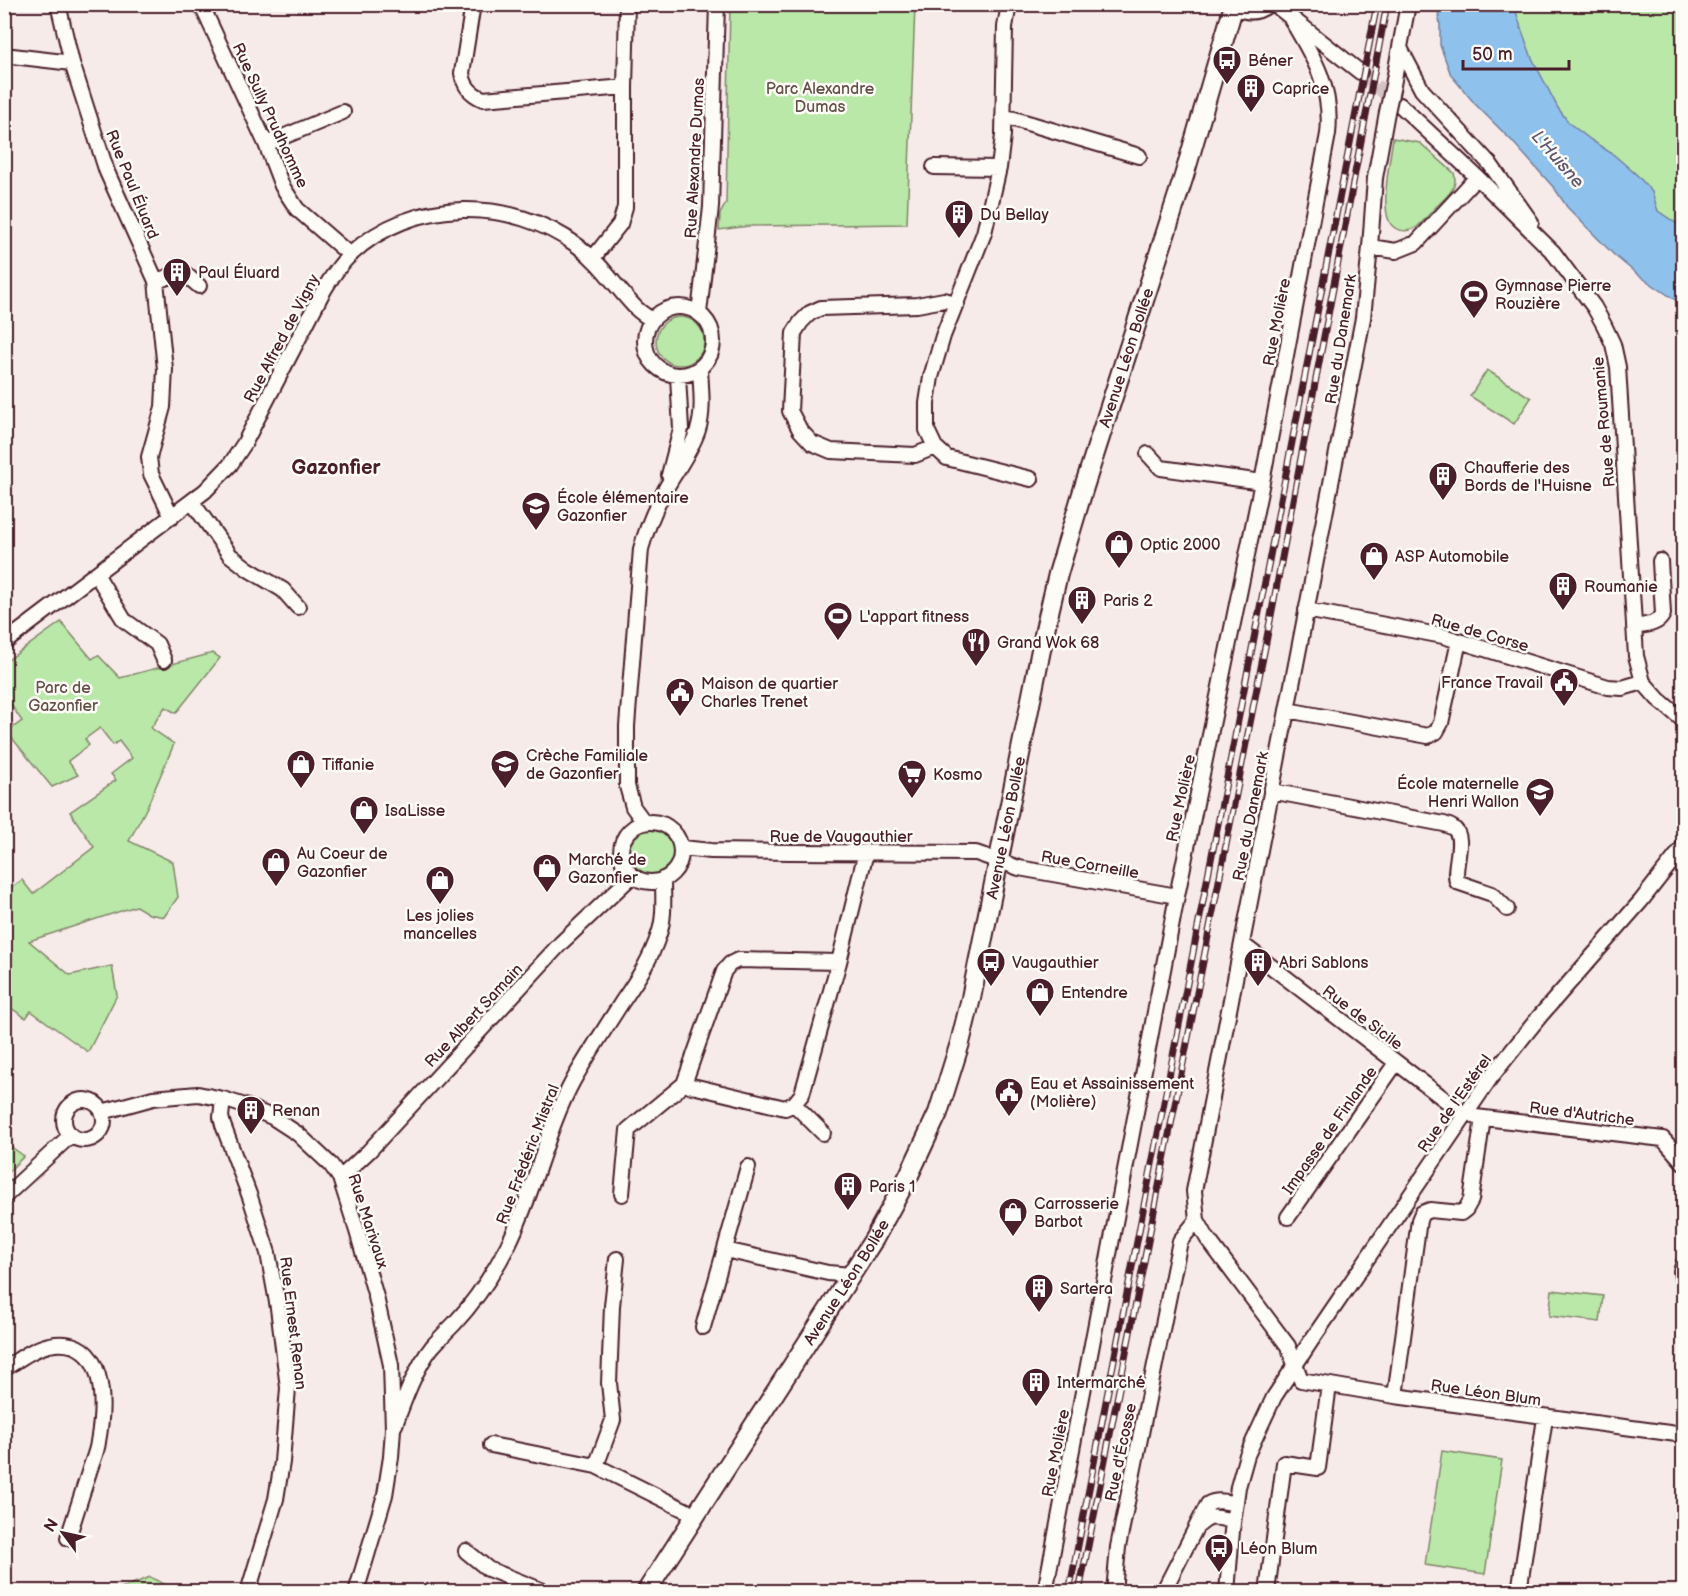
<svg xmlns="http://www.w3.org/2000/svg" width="1688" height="1596" font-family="'Balsamiq Sans',sans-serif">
<rect width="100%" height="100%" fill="#f7ebea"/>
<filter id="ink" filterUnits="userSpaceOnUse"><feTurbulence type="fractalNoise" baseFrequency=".0167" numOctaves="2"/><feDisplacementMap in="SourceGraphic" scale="12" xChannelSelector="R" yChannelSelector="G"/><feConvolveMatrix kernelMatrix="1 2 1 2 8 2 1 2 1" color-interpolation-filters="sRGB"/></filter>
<g filter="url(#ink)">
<!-- green -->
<path fill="#b9e8a8" stroke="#82846a" stroke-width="1.5" d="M730,5H915L907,224L749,226L719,230L720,214L726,203Z
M1475,5H1683V288Z
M1393,138L1420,143L1454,173C1455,178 1456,181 1454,186C1451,194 1442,201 1436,207C1430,213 1424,221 1417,227C1408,233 1394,232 1389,221C1381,202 1390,160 1393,138Z
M656 341a24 24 0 1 1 48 0a24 24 0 1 1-48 0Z
M1487,370L1531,398L1514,424L1470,396Z
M61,622L92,659L98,655L120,678L213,653L220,658L176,713L165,707L151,728L174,744L147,807L129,841L173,862L178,897L164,917L149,914L136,906L29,941L70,975L112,966L117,995L88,1052L31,1011L26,1018L5,1004V892L22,880L33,894L94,847L70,812L116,780L111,774L132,758L119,741L113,745L100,728L85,739L89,745L68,761L78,775L52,787L7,732L22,721L5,696L4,663Z
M621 852a30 30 0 1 1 60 0a30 30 0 1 1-60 0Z
M6,1143L24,1156L5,1175L4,1145Z
M1552,1290L1603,1296L1600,1322L1549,1316Z
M1442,1451L1502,1460L1485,1574L1425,1565Z
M150,1577L170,1587V1591H114Z"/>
<!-- water -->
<path fill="#8ec1eb" stroke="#73809e" stroke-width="1.5" d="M1437,5H1514L1522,31L1532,58L1558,108L1569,123L1591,140L1614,155L1637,175L1652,192L1658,211L1683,228V305L1638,275L1614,255L1567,207L1555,189L1511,140L1475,104L1451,75L1440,45V25Z"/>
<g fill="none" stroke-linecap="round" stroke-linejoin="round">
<!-- minor-tunnel -->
<path stroke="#d4c2c4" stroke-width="14" stroke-dasharray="14 7" stroke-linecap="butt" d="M1360,72L1398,104"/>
<!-- minor casing -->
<g stroke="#4a1f2b" stroke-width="18">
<path id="minor" d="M58,4L72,63L107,172L156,281L165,369L163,407L149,457L151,474L172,517
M201,4L266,144L282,186L297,209L350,255
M473,4L462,73C464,87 471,94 483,99L625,87
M1009,4L1005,27L1003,135L999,168L984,233L943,336L931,377L927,403V430L935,447L947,458L1031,479
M1274,4L1360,72
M1400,48L1422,90L1490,164L1531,222
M4,55L72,63
M1393,85L1408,4
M1400,105L1477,177L1553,252L1594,307L1604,325L1613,344L1618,367L1636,656L1643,682L1658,699L1684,721
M1387,112L1375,178L1370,247L1363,318L1194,1191L1197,1220L1207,1238L1288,1346L1301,1380L1395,1396L1684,1435
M1003,117L1014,119L1139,156
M266,144L343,112
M934,167L999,168
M1370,247L1396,251L1416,243L1477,177
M593,258L620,224L625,207V87L627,4
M156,281L183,272L199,286
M645 341a34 34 0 1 1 68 0a34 34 0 1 1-68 0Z
M699,313L711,207L717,4
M935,447L915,455L831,451L812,443L800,430L790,411L794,333L801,322L810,313L821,308L917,305L944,300L957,303
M1148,454L1161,468L1262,482
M669,475L681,429L678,376
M192,502L230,555L248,569L283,590L298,607
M96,574L124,620L157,644L164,660
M1306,610L1443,636L1608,687L1622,688L1643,682
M1634,627C1645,625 1658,625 1663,614L1660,561
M4,643L205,491L230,465L244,444L321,295C329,281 338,266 350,255C412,196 512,197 578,246C601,263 615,286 634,306C639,312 646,316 652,320
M1287,710L1428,736L1436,732L1441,723L1459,641
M1271,791L1444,824C1447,825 1450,826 1453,828C1467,837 1452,868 1457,882L1492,894L1507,909
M621 852a30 30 0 1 1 60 0a30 30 0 1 1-60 0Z
M644,822L633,807L627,786V726L641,549C647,527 655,508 666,488C677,469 691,451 698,430C704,411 701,389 700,369
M682,848L711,851L790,852L976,853L1019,868L1177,896
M1242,944L1465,1115
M839,962L738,960L730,964L724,971L684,1084L785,1108L794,1104L802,1094L839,962L866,852
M223,1099L221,1117L223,1125L250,1197L268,1253L278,1308L288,1388L282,1462L276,1499L248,1592
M64 1120a20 20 0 1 1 40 0a20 20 0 1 1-40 0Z
M794,1104L823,1133
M102,1112L153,1098L198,1094L223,1099L245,1106L272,1117L298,1134L331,1165L340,1178L357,1231L376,1297L391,1365L393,1429L391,1457L385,1495L356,1592
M1476,1117L1663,1139L1684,1163
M340,1178L369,1151L561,943L632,876
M622,1194L628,1130L684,1084
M4,1197L71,1135
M1288,1217L1396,1063
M725,1250L828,1273L851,1275
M617,1259L612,1306L609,1383L613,1420L596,1466L695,1515
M1684,1262L1681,1271L1684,1287
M703,1327L748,1167
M4,1369C18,1360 32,1349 49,1345C107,1334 105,1403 98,1442C97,1452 92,1462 89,1472C82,1494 75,1516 68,1538
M1395,1396L1419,1220L1422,1213L1430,1210L1461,1213L1466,1209L1471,1200L1483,1118
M395,1425C404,1400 416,1367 432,1347C439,1339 447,1331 454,1324C476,1300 494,1273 508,1245C535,1191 545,1132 574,1079C589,1053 606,1027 622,1002C637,980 651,959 659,934C665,917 663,897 663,879
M491,1445L596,1466
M1199,1525C1212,1513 1217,1518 1233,1521
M466,1551L488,1569L546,1592
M1045,1592L1177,896L1262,482L1328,134C1333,88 1313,56 1291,19
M1114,1592L1118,1547L1180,1241L1197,1220
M1163,1592L1208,1504C1217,1499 1226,1502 1236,1504
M1227,1592L1232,1531L1238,1487L1247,1455L1274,1397L1311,1341L1491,1077L1540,1016L1641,901L1684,846
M1267,1592L1284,1463L1318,1468L1329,1385
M1519,1592L1545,1418"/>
</g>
<!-- major casing -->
<g stroke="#4a1f2b" stroke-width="22">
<g id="major">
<path d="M1234,4C1245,11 1255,12 1266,4"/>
<path id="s1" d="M646,1592L851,1275L874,1239L909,1175L938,1113L960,1043L971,998L1046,625L1058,574L1084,487L1184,176L1234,5"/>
</g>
</g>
<!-- minor -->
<use href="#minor" stroke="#fdfcf7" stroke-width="14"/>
<!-- major -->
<use href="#major" stroke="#fdfcf7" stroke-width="18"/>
<!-- rail casing -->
<g stroke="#4a1f2b" stroke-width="7">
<path id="rail" d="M1069,1592L1377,4
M1079,1592L1267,637L1387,4"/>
</g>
<!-- rail -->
<use href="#rail" stroke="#fdfcf7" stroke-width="4.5" stroke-dasharray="14" stroke-linecap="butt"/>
<!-- minor-bridge casing -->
<g stroke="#4a1f2b" stroke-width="18" stroke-linecap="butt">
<path id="minor-bridge" d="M1387,112L1393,85"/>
</g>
<!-- minor-bridge -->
<use href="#minor-bridge" stroke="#fdfcf7" stroke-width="14"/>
</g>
</g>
<!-- icons -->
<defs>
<g id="bus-pin" transform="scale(1.5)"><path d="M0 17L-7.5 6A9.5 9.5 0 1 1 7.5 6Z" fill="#4a1f2b" stroke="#fdfcf7"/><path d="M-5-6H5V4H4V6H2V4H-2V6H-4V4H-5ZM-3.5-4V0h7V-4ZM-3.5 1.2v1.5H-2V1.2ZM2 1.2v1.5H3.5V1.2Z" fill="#fff"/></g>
<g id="building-pin" transform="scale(1.5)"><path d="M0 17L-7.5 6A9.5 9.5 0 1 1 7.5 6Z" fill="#4a1f2b" stroke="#fdfcf7"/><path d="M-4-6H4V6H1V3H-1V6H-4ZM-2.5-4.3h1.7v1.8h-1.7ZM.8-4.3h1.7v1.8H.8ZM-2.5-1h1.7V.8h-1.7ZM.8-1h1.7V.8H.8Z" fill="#fff"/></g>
<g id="stadium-pin" transform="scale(1.5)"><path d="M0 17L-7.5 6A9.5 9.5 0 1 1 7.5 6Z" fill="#4a1f2b" stroke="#fdfcf7"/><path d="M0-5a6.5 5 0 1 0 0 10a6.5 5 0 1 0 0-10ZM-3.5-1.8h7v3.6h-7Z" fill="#fff"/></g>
<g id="school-pin" transform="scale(1.5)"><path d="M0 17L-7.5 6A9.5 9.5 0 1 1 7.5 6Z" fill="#4a1f2b" stroke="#fdfcf7"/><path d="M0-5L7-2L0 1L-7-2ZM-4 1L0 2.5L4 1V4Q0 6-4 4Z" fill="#fff"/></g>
<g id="shop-pin" transform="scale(1.5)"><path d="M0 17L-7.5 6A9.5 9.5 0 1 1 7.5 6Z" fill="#4a1f2b" stroke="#fdfcf7"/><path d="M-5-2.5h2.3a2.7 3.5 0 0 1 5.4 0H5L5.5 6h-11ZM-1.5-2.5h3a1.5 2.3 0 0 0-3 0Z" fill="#fff"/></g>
<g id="restaurant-pin" transform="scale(1.5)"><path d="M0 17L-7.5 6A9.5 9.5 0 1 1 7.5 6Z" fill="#4a1f2b" stroke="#fdfcf7"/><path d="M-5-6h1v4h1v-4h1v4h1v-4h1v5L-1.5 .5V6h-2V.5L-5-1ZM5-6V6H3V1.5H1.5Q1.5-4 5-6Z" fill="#fff"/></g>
<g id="civic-pin" transform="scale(1.5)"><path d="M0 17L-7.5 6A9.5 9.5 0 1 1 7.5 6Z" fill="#4a1f2b" stroke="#fdfcf7"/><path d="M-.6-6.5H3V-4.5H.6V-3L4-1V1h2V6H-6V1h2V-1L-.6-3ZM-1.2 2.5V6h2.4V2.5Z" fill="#fff"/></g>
<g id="supermarket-pin" transform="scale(1.5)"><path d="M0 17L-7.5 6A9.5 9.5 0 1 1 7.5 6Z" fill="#4a1f2b" stroke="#fdfcf7"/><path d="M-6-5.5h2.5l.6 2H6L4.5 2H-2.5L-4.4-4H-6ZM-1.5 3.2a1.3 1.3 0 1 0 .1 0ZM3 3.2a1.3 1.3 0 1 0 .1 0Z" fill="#fff"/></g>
</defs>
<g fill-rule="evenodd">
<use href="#bus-pin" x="1227" y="60"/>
<use href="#building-pin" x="1251" y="88"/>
<use href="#building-pin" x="959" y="214"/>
<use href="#building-pin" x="177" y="272"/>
<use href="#stadium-pin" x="1474" y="294"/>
<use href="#building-pin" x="1443" y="476"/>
<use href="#school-pin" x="536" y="506"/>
<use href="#shop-pin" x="1119" y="544"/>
<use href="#shop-pin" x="1374" y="556"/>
<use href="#building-pin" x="1563" y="586"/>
<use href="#building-pin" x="1082" y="600"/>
<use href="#stadium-pin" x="838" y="616"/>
<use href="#restaurant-pin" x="976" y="642"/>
<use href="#civic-pin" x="1564" y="682"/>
<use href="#civic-pin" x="680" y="692"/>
<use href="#shop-pin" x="301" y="764"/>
<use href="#school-pin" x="505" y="764"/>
<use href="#supermarket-pin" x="912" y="774"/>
<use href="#school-pin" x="1540" y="792"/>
<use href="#shop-pin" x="364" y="810"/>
<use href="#shop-pin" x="276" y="862"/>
<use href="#shop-pin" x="547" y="868"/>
<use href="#shop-pin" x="440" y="880"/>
<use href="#bus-pin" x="991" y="962"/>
<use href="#building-pin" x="1258" y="962"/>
<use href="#shop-pin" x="1040" y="992"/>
<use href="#civic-pin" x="1009" y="1092"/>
<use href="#building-pin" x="251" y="1110"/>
<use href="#building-pin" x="848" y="1186"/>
<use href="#shop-pin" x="1013" y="1212"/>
<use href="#building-pin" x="1039" y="1288"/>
<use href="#building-pin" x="1036" y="1382"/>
<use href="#bus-pin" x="1219" y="1548"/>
</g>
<g text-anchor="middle" stroke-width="5" stroke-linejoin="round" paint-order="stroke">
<!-- poi labels -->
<g font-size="16" fill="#4a1f2b" stroke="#fdfcf7" text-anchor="start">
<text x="1248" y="66">Béner</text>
<text x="1272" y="94">Caprice</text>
<text x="980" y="220">Du Bellay</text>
<text x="198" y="278">Paul Éluard</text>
<text x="1495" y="291">Gymnase Pierre<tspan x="1495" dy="18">Rouzière</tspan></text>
<text x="1464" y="473">Chaufferie des<tspan x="1464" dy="18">Bords de l'Huisne</tspan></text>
<text x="557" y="503">École élémentaire<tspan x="557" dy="18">Gazonfier</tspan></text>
<text x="1140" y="550">Optic 2000</text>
<text x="1395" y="562">ASP Automobile</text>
<text x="1584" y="592">Roumanie</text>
<text x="1103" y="606">Paris 2</text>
<text x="859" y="622">L'appart fitness</text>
<text x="997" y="648">Grand Wok 68</text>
<text x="1543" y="688" text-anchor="end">France Travail</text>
<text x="701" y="689">Maison de quartier<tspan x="701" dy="18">Charles Trenet</tspan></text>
<text x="526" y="761">Crèche Familiale<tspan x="526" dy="18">de Gazonfier</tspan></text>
<text x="322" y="770">Tiffanie</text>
<text x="933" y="780">Kosmo</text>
<text x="1519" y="789" text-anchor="end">École maternelle<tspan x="1519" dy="18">Henri Wallon</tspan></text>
<text x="385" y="816">IsaLisse</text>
<text x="297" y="859">Au Coeur de<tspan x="297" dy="18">Gazonfier</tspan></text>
<text x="568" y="865">Marché de<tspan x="568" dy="18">Gazonfier</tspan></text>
<text x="440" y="921" text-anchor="middle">Les jolies<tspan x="440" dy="18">mancelles</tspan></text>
<text x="1012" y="968">Vaugauthier</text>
<text x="1279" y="968">Abri Sablons</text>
<text x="1061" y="998">Entendre</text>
<text x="1030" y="1089">Eau et Assainissement<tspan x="1030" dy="18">(Molière)</tspan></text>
<text x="272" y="1116">Renan</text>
<text x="869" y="1192">Paris 1</text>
<text x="1034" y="1209">Carrosserie<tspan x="1034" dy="18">Barbot</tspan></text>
<text x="1060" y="1294">Sartera</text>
<text x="1057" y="1388">Intermarché</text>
<text x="1240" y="1554">Léon Blum</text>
</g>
<!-- park labels -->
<g font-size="16" fill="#66514a" stroke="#fdfcf7">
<text x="820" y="94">Parc Alexandre<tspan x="820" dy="18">Dumas</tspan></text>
<text x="63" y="693">Parc de<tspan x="63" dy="18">Gazonfier</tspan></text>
</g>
<!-- street labels -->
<g font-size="16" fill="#4a1f2b" stroke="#fdfcf7">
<text transform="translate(271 115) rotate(65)" y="6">Rue Sully Prudhomme</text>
<text transform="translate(694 158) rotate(-87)" y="6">Rue Alexandre Dumas</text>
<text transform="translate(133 184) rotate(68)" y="6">Rue Paul Éluard</text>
<text transform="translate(1276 322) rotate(-79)" y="6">Rue Molière</text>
<text transform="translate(281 338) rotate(-62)" y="6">Rue Alfred de Vigny</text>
<text transform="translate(1340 339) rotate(-81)" y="6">Rue du Danemark</text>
<text dy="6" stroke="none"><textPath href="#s1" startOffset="1341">Avenue Léon Bollée</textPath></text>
<text transform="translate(1603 422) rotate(-95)" y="6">Rue de Roumanie</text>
<text transform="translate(1480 632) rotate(16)" y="6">Rue de Corse</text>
<text transform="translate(1180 798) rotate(-78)" y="6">Rue Molière</text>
<text transform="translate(1250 816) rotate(-79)" y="6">Rue du Danemark</text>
<text dy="6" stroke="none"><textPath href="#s1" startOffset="855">Avenue Léon Bollée</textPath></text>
<text x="841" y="842">Rue de Vaugauthier</text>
<text transform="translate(1090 864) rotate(10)" y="6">Rue Corneille</text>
<text transform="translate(473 1015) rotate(-47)" y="6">Rue Albert Samain</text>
<text transform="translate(1363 1017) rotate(37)" y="6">Rue de Sicile</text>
<text transform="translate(1454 1103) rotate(-55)" y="6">Rue de l'Estérel</text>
<text transform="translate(1582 1113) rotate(7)" y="6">Rue d'Autriche</text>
<text transform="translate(1329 1130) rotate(-55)" y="6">Impasse de Finlande</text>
<text transform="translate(527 1154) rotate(-69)" y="6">Rue Frédéric Mistral</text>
<text transform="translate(369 1221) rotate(72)" y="6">Rue Marivaux</text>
<text dy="6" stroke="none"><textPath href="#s1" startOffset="369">Avenue Léon Bollée</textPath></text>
<text transform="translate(294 1323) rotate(83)" y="6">Rue Ernest Renan</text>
<text transform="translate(1486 1392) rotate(8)" y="6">Rue Léon Blum</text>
<text transform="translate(1120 1452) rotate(-78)" y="6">Rue d'Écosse</text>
<text transform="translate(1055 1453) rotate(-79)" y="6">Rue Molière</text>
</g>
<!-- water labels -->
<g font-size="18" font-style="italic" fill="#62586e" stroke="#fdfcf7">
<text transform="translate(1558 159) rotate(49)" y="6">L'Huisne</text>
</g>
<!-- quarter labels -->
<g font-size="20" font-weight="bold" fill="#4a1f2b" stroke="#fdfcf7">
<text x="336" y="474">Gazonfier</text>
</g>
</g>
<!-- margin -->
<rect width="1688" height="1596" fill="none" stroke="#fdfcf7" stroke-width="24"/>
<rect x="12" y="12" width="1664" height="1572" fill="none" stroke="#4a1f2b" stroke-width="2" filter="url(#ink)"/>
<!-- north arrow -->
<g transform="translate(63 1533) rotate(303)" stroke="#fdfcf7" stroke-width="4.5" paint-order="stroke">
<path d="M0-4.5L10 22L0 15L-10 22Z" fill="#4a1f2b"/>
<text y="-9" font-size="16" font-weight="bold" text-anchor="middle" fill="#4a1f2b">N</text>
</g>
<!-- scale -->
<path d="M1463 60v9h106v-9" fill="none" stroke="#4a1f2b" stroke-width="3"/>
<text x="1472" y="60" font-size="18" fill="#4a1f2b" stroke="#fdfcf7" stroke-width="4.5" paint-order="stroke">50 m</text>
</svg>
